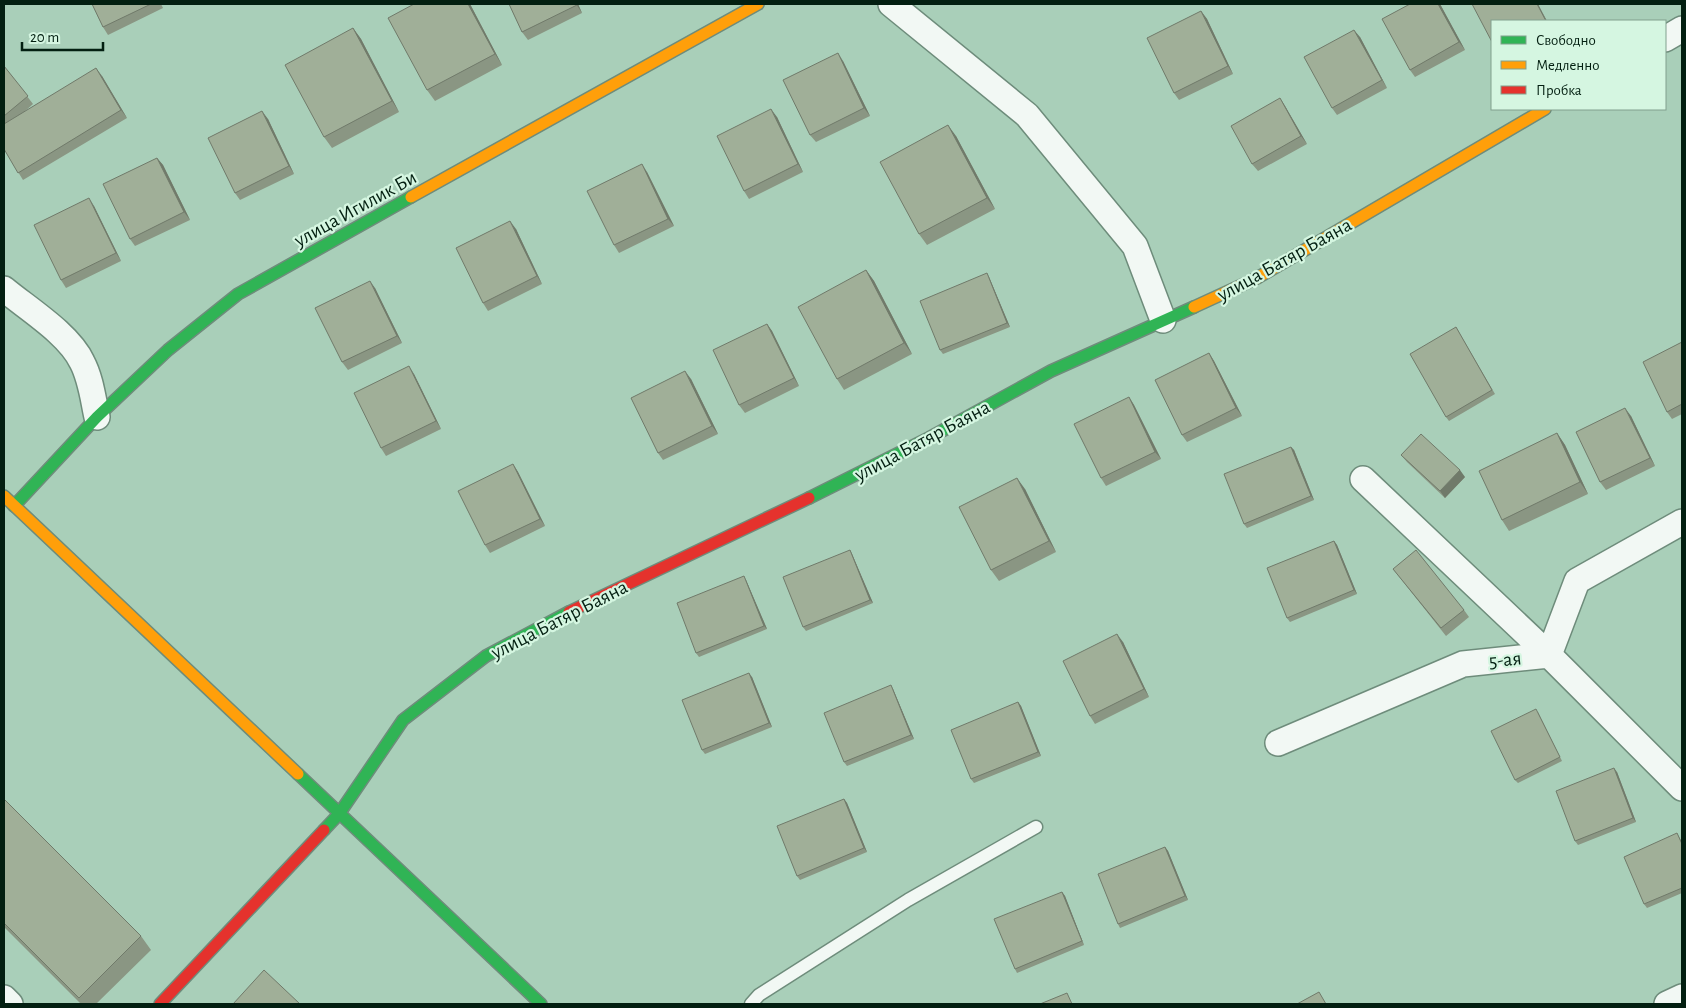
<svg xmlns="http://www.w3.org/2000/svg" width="1686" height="1008" font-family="'Alegreya Sans',sans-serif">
<rect width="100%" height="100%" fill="#a9cfb9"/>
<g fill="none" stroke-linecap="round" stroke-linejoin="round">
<!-- lane casing -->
<g stroke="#6e8c7b" stroke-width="15">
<path id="lane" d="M751,1004L759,995L908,900L1036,827"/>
</g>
<!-- street casing -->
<g stroke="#6e8c7b" stroke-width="28">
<path id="street" d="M891,4L1027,115L1135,246L1163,320
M1665,39L1682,29
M4,289C28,309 69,334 82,362C91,379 93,399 97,417
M1363,479L1549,655L1682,788
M1278,743L1463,664L1549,655L1577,581L1682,522
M4,998L10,1004
M1667,1004L1682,997"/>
</g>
<!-- fast casing -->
<g stroke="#6e8c7b" stroke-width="14">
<path id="fast" d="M809,498L929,438L1051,371L1194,307
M14,506L97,417L168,350L238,294L411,197
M298,774L541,1004
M324,830L339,814L403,720L486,656L569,612"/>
</g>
<!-- slow casing -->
<g stroke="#6e8c7b" stroke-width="14">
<path id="slow" d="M411,197L758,4
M1194,307L1257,278L1545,109
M4,496L298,774"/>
</g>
<!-- jam casing -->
<g stroke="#6e8c7b" stroke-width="14">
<path id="jam" d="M569,612L809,498
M160,1004L324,830"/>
</g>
<!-- lane -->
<use href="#lane" stroke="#f2f8f4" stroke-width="12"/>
<!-- street -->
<use href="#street" stroke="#f2f8f4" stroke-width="25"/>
<!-- fast -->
<use href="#fast" stroke="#30b455" stroke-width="11"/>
<!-- slow -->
<use href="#slow" stroke="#ff9f0a" stroke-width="11"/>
<!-- jam -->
<use href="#jam" stroke="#e5322d" stroke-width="11"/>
</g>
<!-- wall -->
<path fill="#8a9683" d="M92,4H161L163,8L108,35L103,27Z
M470,4L502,65L435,101L427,90Z
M509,4H578L582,13L528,40L522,32Z
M1410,4H1440L1465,50L1415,77L1410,70Z
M1201,11L1207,19L1233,74L1179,100L1174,93Z
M353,28L361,39L399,112L332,148L324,137Z
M1360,37L1387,88L1337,115L1332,108Z
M843,61L870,116L816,142L810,135Z
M4,66L33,104L23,113L102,76L127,118L23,180L4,149Z
M1280,98L1285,106L1307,144L1258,171L1252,164Z
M777,117L803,172L749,199L744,191Z
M268,119L294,174L240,200L235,193Z
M956,136L995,209L927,245L919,234Z
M157,158L163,165L190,220L135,246L130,239Z
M647,172L674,226L619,253L614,245Z
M94,206L121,261L66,288L61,280Z
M516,229L542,284L488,311L483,303Z
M866,270L874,281L912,354L844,390L837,379Z
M989,277L1010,327L943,354L940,350Z
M375,288L402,343L348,370L342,362Z
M767,324L772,331L799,386L745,413L739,405Z
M1456,327L1495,394L1449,421L1446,417Z
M1682,342V414L1672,419L1667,412Z
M1209,353L1214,361L1242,416L1187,442L1182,435Z
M414,374L441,429L386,456L381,448Z
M691,379L718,434L663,460L658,453Z
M1129,397L1134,405L1161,459L1106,486L1101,478Z
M1631,416L1655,466L1606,490L1600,482Z
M1557,433L1565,445L1588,494L1509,531L1502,520Z
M1291,447L1294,450L1314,500L1247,528L1244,524Z
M1401,455L1465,477L1445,498L1407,462Z
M513,464L518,472L545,526L490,553L485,545Z
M1025,489L1056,552L999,581L991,570Z
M1334,541L1337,545L1357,594L1290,622L1287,618Z
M850,550L852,554L873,603L806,631L803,627Z
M1393,569L1464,610L1469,617L1446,636Z
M746,580L767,629L699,657L696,653Z
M1123,642L1149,697L1095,724L1090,716Z
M752,677L772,727L705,754L702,750Z
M893,689L914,739L847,766L844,762Z
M1018,702L1021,706L1041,756L974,783L971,779Z
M1538,712L1562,761L1518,783L1515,780Z
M1617,772L1636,822L1578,845L1575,841Z
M4,799L141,936L151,950L96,1004H81L4,927Z
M844,799L847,803L867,852L800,880L797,876Z
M1677,833L1682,842V893L1647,908L1644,904Z
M1165,847L1168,851L1188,900L1120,928L1118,924Z
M1062,892L1065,896L1084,945L1017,973L1015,969Z"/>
<!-- shaded-wall -->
<path fill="#707a6a" d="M468,4H470L502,65L495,54Z
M576,4H578L582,13Z
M1438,4H1440L1465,50L1459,42Z
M1537,4H1538L1547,21H1546Z
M1201,11L1207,19L1233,74L1228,66Z
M353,28L361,39L399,112L392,101Z
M1354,30L1360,37L1387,88L1382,80Z
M838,53L843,61L870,116L864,108Z
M96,68L102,76L127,118L121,110Z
M1280,98L1285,106L1307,144L1301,136Z
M771,109L777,117L803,172L798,164Z
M262,111L268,119L294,174L289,166Z
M948,125L956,136L995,209L987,198Z
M157,158L163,165L190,220L184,212Z
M642,164L647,172L674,226L668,219Z
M89,198L94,206L121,261L116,253Z
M510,221L516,229L542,284L537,276Z
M866,270L874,281L912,354L904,343Z
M987,273L989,277L1010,327L1007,323Z
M370,281L375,288L402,343L397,336Z
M767,324L772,331L799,386L794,378Z
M1209,353L1214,361L1242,416L1236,408Z
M409,366L414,374L441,429L436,421Z
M685,371L691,379L718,434L712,426Z
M1129,397L1134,405L1161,459L1155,452Z
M1625,408L1631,416L1655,466L1650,458Z
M1557,433L1565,445L1588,494L1580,482Z
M1291,447L1294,450L1314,500L1311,496Z
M513,464L518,472L545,526L540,519Z
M1460,470L1465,477L1445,498L1440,491Z
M1017,478L1025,489L1056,552L1049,541Z
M1334,541L1337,545L1357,594L1354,590Z
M850,550L852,554L873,603L870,600Z
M744,576L746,580L767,629L764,626Z
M1117,634L1123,642L1149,697L1144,689Z
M749,673L752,677L772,727L769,723Z
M891,685L893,689L914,739L911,735Z
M1018,702L1021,706L1041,756L1038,752Z
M1614,768L1617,772L1636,822L1633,818Z
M844,799L847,803L867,852L864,848Z
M1165,847L1168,851L1188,900L1185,896Z
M1062,892L1065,896L1084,945L1082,941Z"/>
<!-- building -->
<path fill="#a0af98" stroke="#707a6a" d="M92,4H151L103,27Z
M414,4H468L495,54L427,90L388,18Z
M509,4H576L577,5L522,32Z
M1410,4H1438L1459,42L1410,70L1382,19Z
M1472,4H1537L1546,21H1492V42Z
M1201,11L1228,66L1174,93L1147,38Z
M353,28L392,101L324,137L285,65Z
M1354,30L1382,80L1332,108L1304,57Z
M838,53L864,108L810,135L783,80Z
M4,66L28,96L4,116Z
M96,68L121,110L18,173L4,149V124Z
M1280,98L1301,136L1252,164L1231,126Z
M771,109L798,164L744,191L717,136Z
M262,111L289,166L235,193L208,138Z
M948,125L987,198L919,234L880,162Z
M157,158L184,212L130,239L103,184Z
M642,164L668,219L614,245L587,191Z
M89,198L116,253L61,280L34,225Z
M510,221L537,276L483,303L456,248Z
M866,270L904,343L837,379L798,307Z
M987,273L1007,323L940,350L920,301Z
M370,281L397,336L342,362L315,308Z
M767,324L794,378L739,405L713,350Z
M1456,327L1492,390L1446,417L1410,354Z
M1682,342V404L1667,412L1643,362Z
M1209,353L1236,408L1182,435L1155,380Z
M409,366L436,421L381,448L354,393Z
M685,371L712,426L658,453L631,398Z
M1129,397L1155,452L1101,478L1074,424Z
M1625,408L1650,458L1600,482L1576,432Z
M1557,433L1580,482L1502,520L1479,471Z
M1421,434L1460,470L1440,491L1401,455Z
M1291,447L1311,496L1244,524L1224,474Z
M513,464L540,519L485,545L458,491Z
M1017,478L1049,541L991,570L959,507Z
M1334,541L1354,590L1287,618L1267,568Z
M850,550L870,600L803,627L783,577Z
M1416,550L1464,610L1441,628L1393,569Z
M744,576L764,626L696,653L677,603Z
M1117,634L1144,689L1090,716L1063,661Z
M749,673L769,723L702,750L682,700Z
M891,685L911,735L844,762L824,713Z
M1018,702L1038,752L971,779L951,730Z
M1536,709L1560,757L1515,780L1491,731Z
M1614,768L1633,818L1575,841L1556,791Z
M4,799L141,936L79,998L4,923Z
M844,799L864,848L797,876L777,826Z
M1677,833L1682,844V888L1644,904L1624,857Z
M1165,847L1185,896L1118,924L1098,874Z
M1062,892L1082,941L1015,969L994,919Z
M264,970L300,1004H233Z
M1319,992L1326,1004H1297Z
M1067,993L1072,1004H1040Z"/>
<g text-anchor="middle" stroke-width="4.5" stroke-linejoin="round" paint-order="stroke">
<!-- street labels -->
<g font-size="20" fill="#031f11" stroke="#d5f6e1">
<text transform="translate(355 208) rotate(-29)" y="7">улица Игилик Би</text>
<text transform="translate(1284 259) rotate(-29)" y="7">улица Батяр Баяна</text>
<text transform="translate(922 440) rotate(-28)" y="7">улица Батяр Баяна</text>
<text transform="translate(559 619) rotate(-27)" y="7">улица Батяр Баяна</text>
<text transform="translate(1505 659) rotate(-6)" y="7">5-ая</text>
</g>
</g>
<!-- border -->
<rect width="1686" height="1008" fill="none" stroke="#031f11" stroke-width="10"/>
<!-- legend -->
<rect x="1491" y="20" width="175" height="90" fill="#d5f6e1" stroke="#81a08e"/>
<rect x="1501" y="36" width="25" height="8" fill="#30b455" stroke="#81a08e"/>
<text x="1536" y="45" font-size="15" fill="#031f11">Свободно</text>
<rect x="1501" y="61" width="25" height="8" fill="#ff9f0a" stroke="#81a08e"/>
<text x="1536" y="70" font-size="15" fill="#031f11">Медленно</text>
<rect x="1501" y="86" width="25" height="8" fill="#e5322d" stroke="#81a08e"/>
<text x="1536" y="95" font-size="15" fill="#031f11">Пробка</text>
<!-- scale -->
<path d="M22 42v8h81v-8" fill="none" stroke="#031f11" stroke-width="2.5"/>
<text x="30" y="42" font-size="15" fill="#031f11" stroke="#d5f6e1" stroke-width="4" paint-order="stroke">20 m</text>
</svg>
